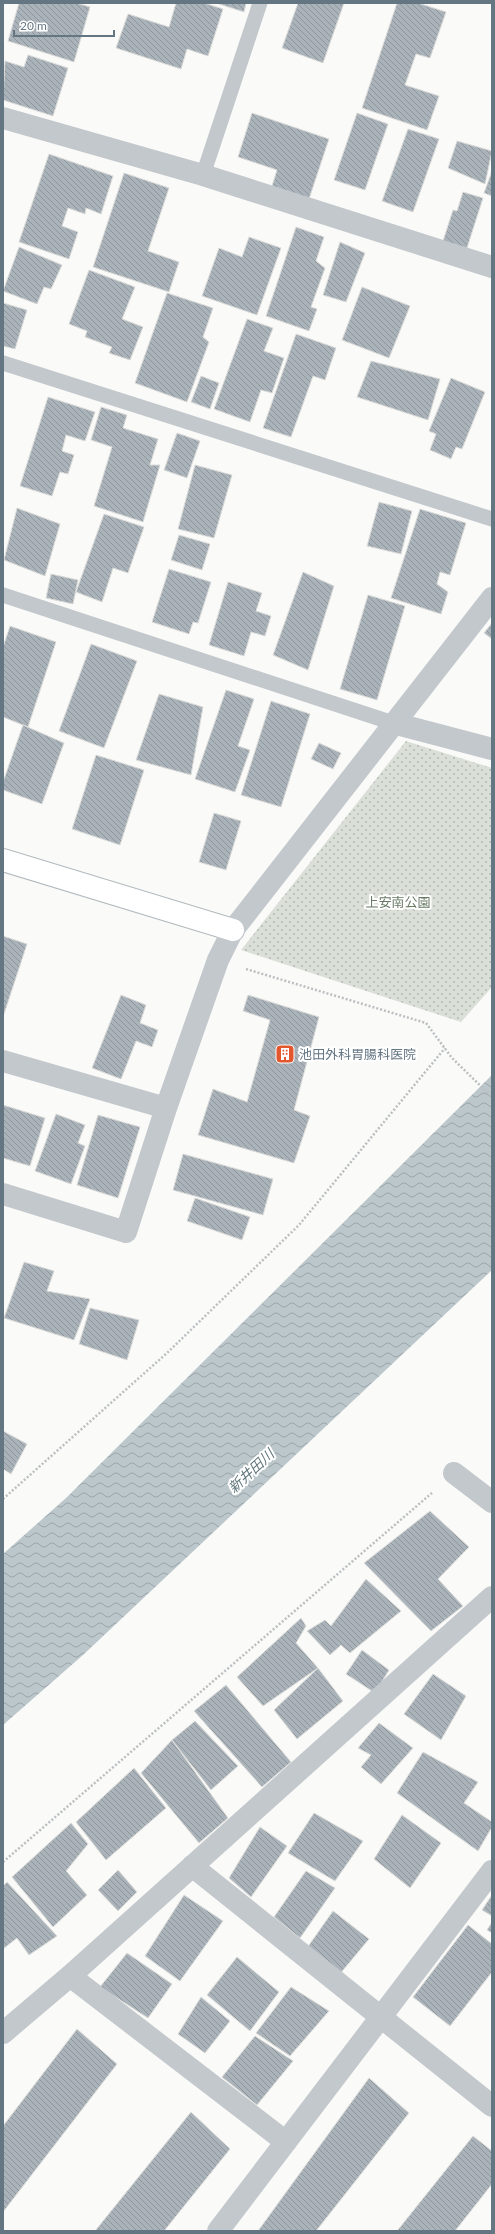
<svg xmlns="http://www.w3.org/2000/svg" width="495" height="2234" font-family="Lato,'Noto Sans JP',sans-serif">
<defs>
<pattern id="park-dots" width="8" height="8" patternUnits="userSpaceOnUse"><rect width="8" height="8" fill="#dadfd7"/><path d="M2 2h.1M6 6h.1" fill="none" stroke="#b4b9b4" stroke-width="1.8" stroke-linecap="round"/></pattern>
<pattern id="water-waves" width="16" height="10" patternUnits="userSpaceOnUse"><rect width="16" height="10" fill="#bbc7cb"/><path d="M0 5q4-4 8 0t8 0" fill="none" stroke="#9ca6aa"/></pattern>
<pattern id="building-back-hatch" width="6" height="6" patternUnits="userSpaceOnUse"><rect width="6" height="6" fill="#aab3b9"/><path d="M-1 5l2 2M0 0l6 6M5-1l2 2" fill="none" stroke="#8e969c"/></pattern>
</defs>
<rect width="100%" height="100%" fill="#fafaf8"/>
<!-- park -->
<path fill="url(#park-dots)" d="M406,741L492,768V987L461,1022L241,950Z"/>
<!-- water -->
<path fill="url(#water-waves)" d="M492,1075V1270L83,1655L3,1725V1554L66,1498Z"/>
<!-- building -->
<path fill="url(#building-back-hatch)" stroke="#dcdcda" d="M19,3H76L90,7L74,62L8,41Z
M176,3H204L223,9L208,56L187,49L181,69L116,48L128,14L169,27Z
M216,3H246L244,12Z
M298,3H344L323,63L282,48Z
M397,3H418L446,12L430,58L416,54L405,85L439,96L427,130L362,108Z
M28,55L68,68L53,116L3,100L5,61L24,67Z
M252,113L329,139L309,199L272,186L277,170L238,157Z
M357,113L388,124L365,190L334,180Z
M408,129L439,139L413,212L382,201Z
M457,141L492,151L485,184L448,168Z
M49,154L113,176L101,214L86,208L85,214L68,208L62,226L78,232L69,259L19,242Z
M492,171V196L484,193Z
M124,173L169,188L148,251L179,262L169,292L93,267Z
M463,192L483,198L466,251L442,244L453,210L457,211Z
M296,227L324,237L316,261L325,268L311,307L317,309L309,331L266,316Z
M249,237L281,248L257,315L202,296L219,248L242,257Z
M340,242L365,253L346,302L323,295Z
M19,247L62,265L51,289L44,287L37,304L3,291Z
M89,270L135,287L122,319L143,327L130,360L109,353L112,347L85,337L87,331L69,324Z
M362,287L410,306L389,358L342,340Z
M167,293L213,308L203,337L209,342L187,402L135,383Z
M3,303L27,310L15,349L3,346Z
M247,319L273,328L264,351L284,358L272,393L261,390L250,422L214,409Z
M296,334L336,348L325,380L313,376L291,437L263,428Z
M371,361L440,379L428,420L357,397Z
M201,376L219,383L210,409L191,402Z
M451,378L485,392L462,449L456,447L451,459L430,450L436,434L429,431Z
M48,397L95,412L85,441L66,435L62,451L74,455L68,474L60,472L52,496L20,486Z
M101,407L127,415L123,428L158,439L150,465H160L143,522L94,506L112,447L91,440Z
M177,433L200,441L187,478L164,470Z
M195,465L232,475L214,538L178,529Z
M379,502L412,511L401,554L367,546Z
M17,508L60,524L45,576L4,560Z
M420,509L466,523L450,575L440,572L437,584L448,592L441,614L391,598Z
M104,514L144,527L128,573L113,568L102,602L76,592Z
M179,535L210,544L202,570L171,560Z
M169,569L211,582L198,623L193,622L189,634L152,622Z
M303,572L334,586L308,670L273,655Z
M51,574L78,580L73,604L46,598Z
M228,582L262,593L256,611L271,616L265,636L251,632L244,656L209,645Z
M368,595L405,606L377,700L340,689Z
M492,623V639L484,633Z
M10,626L56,642L28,727L3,717V647Z
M91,644L137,661L104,748L59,731Z
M226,690L254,699L238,746L250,750L235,792L195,779Z
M159,694L203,707L191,775L136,760Z
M271,701L310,714L281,807L241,795Z
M23,725L64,743L42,804L3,790V782Z
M319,743L341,753L333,769L311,759Z
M96,755L144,770L120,845L72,829Z
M214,813L241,821L226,870L199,862Z
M3,936L27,944L3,1017Z
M121,995L146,1005L140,1023L158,1030L152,1047L136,1041L121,1079L92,1068Z
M248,995L319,1017L294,1110L310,1116L294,1163L198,1135L213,1089L247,1102L270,1020L243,1011Z
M3,1105L45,1118L30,1166L3,1158Z
M56,1114L85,1125L78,1143L85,1146L71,1184L35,1171Z
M98,1115L140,1127L118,1198L77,1185Z
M183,1154L273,1179L263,1215L173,1190Z
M195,1198L250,1217L242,1240L187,1221Z
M24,1262L54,1271L47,1291L90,1299L74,1340L4,1318Z
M90,1308L139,1320L127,1360L79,1344Z
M3,1431L27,1444L11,1474L3,1469Z
M430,1511L469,1547L438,1579L463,1606L431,1631L364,1563Z
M366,1579L401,1611L350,1653L341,1645L330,1655L307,1631L325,1620L331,1626Z
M301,1618L306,1626L296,1643L318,1668L263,1706L237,1677Z
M362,1650L389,1670L375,1693L346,1674Z
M318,1668L343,1701L297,1739L274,1710Z
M433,1674L466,1696L441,1740L404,1714Z
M226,1685L291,1762L262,1787L194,1711Z
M195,1721L238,1766L211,1790L172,1740Z
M379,1723L413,1748L381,1784L361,1767L371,1755L358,1748Z
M172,1740L228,1818L199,1843L141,1773Z
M423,1752L478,1782L464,1803L492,1822V1827L478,1851L397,1793Z
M134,1768L166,1808L106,1860L76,1822Z
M314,1813L363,1841L335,1881L288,1853Z
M402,1815L441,1843L410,1888L374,1859Z
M71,1823L88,1844L66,1871L87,1895L53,1927L12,1877Z
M260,1827L287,1846L251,1897L229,1878Z
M118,1870L137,1892L118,1911L98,1890Z
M306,1871L335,1888L300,1938L274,1917Z
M7,1882L57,1936L29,1955L17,1938L3,1949V1886Z
M184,1895L223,1921L180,1981L145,1956Z
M492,1895V1916L482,1910Z
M333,1911L369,1939L339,1975L307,1948Z
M492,1922V1933L487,1930Z
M468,1925L492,1944V1972L450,2026L413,1997Z
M127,1953L172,1984L148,2018L100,1987Z
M237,1957L279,1992L250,2031L207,1995Z
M291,1987L329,2011L290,2056L256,2033Z
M201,1997L230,2021L205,2053L178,2034Z
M77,2029L117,2064L3,2212V2126Z
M255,2036L293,2061L257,2105L222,2077Z
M369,2078L409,2113L316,2231H258Z
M191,2112L230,2149L164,2231H95Z
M473,2136L492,2151V2184L455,2231H397Z"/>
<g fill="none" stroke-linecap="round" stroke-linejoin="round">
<!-- secondary casing -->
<g stroke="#b3babf" stroke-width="24">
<path id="secondary" d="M3,860L233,930"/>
</g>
<!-- path -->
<path stroke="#bbbfc2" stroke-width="2.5" stroke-dasharray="2 2" stroke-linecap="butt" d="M246,969L426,1023L452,1058L492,1097
M3,1499L167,1353L299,1225L445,1048
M3,1862L433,1492"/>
<!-- lane -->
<path stroke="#c3c8cc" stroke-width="15" d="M203,175L260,3
M3,363L492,519
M3,595L393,723"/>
<!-- street -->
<path stroke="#c3c8cc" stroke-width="22" d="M3,118L203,175L492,267
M393,723L492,749
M3,1061L166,1108
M3,1194L126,1232L166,1108L218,960L233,930L492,598
M454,1473L492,1502
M192,1866L492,2106
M70,1976L286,2142
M3,2033L70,1976L492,1597
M218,2231L492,1871"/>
<!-- secondary -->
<use href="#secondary" stroke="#fff" stroke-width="22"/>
</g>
<!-- icons -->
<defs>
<g id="building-square" transform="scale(1)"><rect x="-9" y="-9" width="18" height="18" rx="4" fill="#e4572e" stroke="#fff"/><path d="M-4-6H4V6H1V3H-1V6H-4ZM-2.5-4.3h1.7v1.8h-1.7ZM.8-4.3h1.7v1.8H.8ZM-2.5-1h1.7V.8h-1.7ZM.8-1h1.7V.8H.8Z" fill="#fff"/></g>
</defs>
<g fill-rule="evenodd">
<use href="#building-square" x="285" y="1054"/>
</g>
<g text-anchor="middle" stroke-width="4" stroke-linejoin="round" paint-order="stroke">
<!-- park labels -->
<g font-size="13" fill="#687a64" stroke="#fff">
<text x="398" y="907">上安南公園</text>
</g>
<!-- poi labels -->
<g font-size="13" fill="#657683" stroke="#fff" text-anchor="start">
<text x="299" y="1059">池田外科胃腸科医院</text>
</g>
<!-- water labels -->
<g font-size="14" font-style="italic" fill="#60757c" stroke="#fff">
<text transform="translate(251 1471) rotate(-43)" y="5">新井田川</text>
</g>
</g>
<!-- border -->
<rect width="495" height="2234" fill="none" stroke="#657683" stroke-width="8"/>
<!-- scale -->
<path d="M14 30v6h100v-6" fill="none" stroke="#657683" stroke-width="2"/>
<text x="20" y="30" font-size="12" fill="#657683" stroke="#ffffff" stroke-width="3" paint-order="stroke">20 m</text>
</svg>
